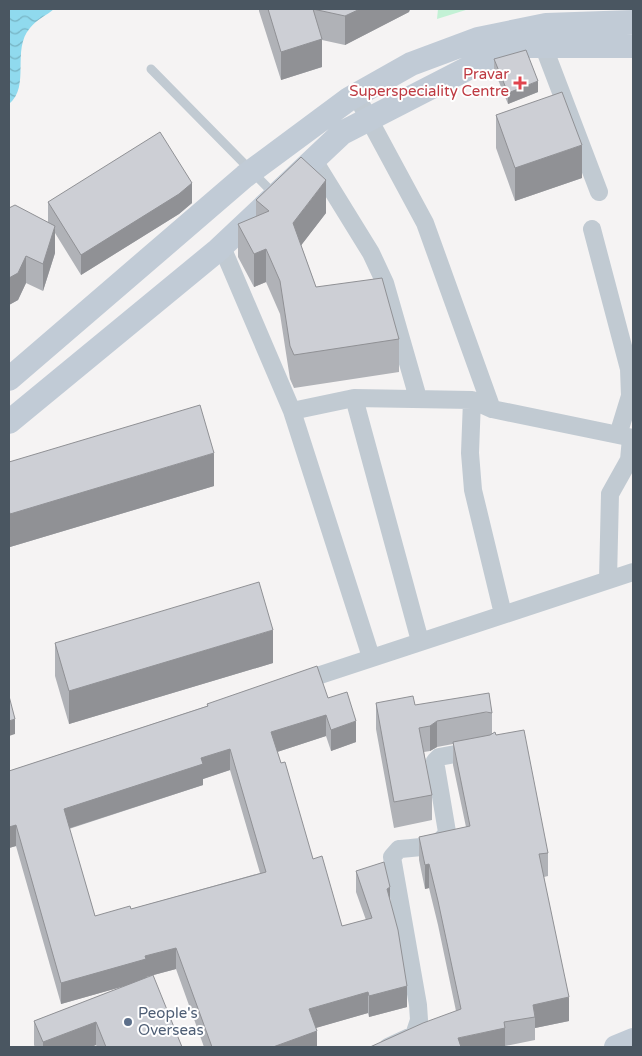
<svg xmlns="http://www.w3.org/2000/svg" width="642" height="1056" font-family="'Varela Round',sans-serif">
<defs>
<pattern id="forest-firs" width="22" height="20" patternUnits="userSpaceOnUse" patternTransform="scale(1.25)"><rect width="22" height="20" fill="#c3f1d5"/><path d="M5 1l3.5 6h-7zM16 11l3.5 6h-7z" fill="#a0c6b0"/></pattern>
<pattern id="water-waves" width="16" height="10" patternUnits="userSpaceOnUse" patternTransform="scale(1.25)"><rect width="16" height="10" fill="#90daee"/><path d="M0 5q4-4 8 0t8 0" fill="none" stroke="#78b4c4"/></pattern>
</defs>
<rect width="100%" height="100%" fill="#f5f3f3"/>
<!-- forest -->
<path fill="url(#forest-firs)" d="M438,9H469L437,19Z"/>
<!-- water -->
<path fill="url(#water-waves)" d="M9,9H54C47,15 36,20 30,28C11,50 31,86 9,104Z"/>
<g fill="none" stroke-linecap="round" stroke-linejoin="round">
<!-- lane -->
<path stroke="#c1cad2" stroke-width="9" d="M151,69L275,195"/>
<!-- street -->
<path stroke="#c1cad2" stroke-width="18" d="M543,45L599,192
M356,95L425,223L492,409
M313,159L371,253L385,283L418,398
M592,229L629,369L630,396L618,435
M222,247L292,411L371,657
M354,398L420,641
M472,400L470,453L473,490L503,614
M292,411L354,398L472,400L492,409L633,438
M608,580L610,494L629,460L631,438
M299,682L633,572
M388,1047L414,1035L419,1020L418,1005L392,857L399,849C415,847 440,849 447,832L435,761L439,757L477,750"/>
<!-- secondary -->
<path stroke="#c1cbd6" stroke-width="24" d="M9,379L245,176L349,99L411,64L478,39L546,25L633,22
M9,422L218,250L342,133L488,58L526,46H633
M616,1047L633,1040"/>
</g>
<!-- wall -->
<path fill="#b0b2b7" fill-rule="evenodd" d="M259,9H410L409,12L345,45L322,40V67L281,80L259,11Z
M494,59L538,92L508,104L494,70Z
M496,115L582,178L515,201L496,148Z
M256,200L326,213L301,245L316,287L399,339V372L294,388L290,379L280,314L266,282L254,287L238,257V224L256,217Z
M48,202L192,203L179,214L81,275L55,233V253L43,291L26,283L18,300L9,305V208L48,222Z
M9,462L214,486L10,547L9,543Z
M55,643L273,663L69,724L55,676Z
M328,698L356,742L331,751L326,736L277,752L313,859L342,926L366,920L356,892V871L390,902L407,1007L369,1017L368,1013L315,1028L317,1047H204L176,969L146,977V978L182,1047H97L96,1045L91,1047H35L34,1045V1021L128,985L61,1004L16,846L9,848V771L207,706V704ZM230,770L260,873L131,909L95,916L69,829L203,785V779Z
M376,703L415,705L492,713V733L496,735L548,853V876L544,877L569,1021L535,1028V1040L505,1046V1047L456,1011L438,925L429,888L425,889L419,860V837L466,827L453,765V744L437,747L430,751L424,752L432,795V820L394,828L376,729Z"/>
<!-- shaded-wall -->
<path fill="#909195" d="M360,9H410L409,12L345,45V16Z
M322,39V67L281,80V52Z
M538,81V92L508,104V93Z
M582,145V178L515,201V168Z
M326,180V213L293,256V223Z
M192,183V203L179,214L81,275V255Z
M55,226V253L43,291V264Z
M266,249V282L254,287V254Z
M26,256V283L18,300L9,305V278Z
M214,453V486L10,547V514Z
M273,630V663L69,724V691Z
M326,715V736L271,754V732Z
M15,719V734L9,736V721Z
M356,721V742L331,751V730Z
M437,721V747L430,751V726Z
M230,749V770L203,779V785L64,830V809L201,758Z
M16,825V846L9,848V827Z
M429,864V888L425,889V865Z
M390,887V908L387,889Z
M176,948V969L146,977V980L61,1004V983L145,956Z
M407,986V1007L369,1017V996Z
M368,992V1013L309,1030V1009Z
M569,997V1021L535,1028V1017L533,1005Z
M96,1022V1045L91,1047H43V1042Z
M505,1028V1047H458V1038Z
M317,1031V1047H273Z"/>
<!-- building -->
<path fill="#cdcfd5" stroke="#909195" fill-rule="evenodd" d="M268,9H360L345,16L313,9L322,39L281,52Z
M526,50L538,81L508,93L494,59Z
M562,92L582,145L515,168L496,115Z
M160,132L192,183L179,194L81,255L48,202Z
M301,157L326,180L293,223L316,287L382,278L399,339L294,355L290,346L280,281L266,249L254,254L238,224L269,211L256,200Z
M15,205L55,226L43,264L26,256L18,273L9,278V208Z
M200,405L214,453L10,514L9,510V462Z
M259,582L273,630L69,691L55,643Z
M317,666L328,698L347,692L356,721L331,730L326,715L271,732L281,763L285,762L313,859L322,856L342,926L372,918L356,871L384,862L390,887L387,889L398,930L407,986L369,996L368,992L309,1009L317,1031L273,1047H212L176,948L145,956L146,959L61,983L16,825L9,827V771L208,706L207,704ZM230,749L266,872L131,909L130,906L95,916L64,809L203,764L201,758Z
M489,693L492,713L486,712L437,721L430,726L419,728L432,795L394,802L376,703L413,696L415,705Z
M9,696L15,719L9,721Z
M524,730L548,853L539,854L569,997L533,1005L535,1017L504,1022L505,1028L458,1038L461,1047H370L423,1023L461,1009L438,901L429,864L425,865L419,837L470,826L453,742L490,735L495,732L496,735Z
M153,975L182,1047H106L96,1022L43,1042L34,1021Z"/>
<!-- markers -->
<path fill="#e0444e" stroke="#fff" stroke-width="2" d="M517.5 75.5h5v5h5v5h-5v5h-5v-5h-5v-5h5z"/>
<circle fill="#5c6f8a" stroke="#fff" stroke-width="2" cx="128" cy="1022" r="5"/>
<g text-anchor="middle" stroke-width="4" stroke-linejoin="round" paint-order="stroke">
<!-- health labels -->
<g font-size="15" fill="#be3a42" stroke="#fff" text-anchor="end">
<text x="509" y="79">Pravar<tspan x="509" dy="17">Superspeciality Centre</tspan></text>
</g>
<!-- service labels -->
<g font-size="15" fill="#4e5e75" stroke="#fff" text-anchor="start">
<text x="138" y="1018">People's<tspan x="138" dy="17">Overseas</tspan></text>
</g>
</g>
<!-- border -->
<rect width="642" height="1056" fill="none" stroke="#4a5661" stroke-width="20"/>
</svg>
